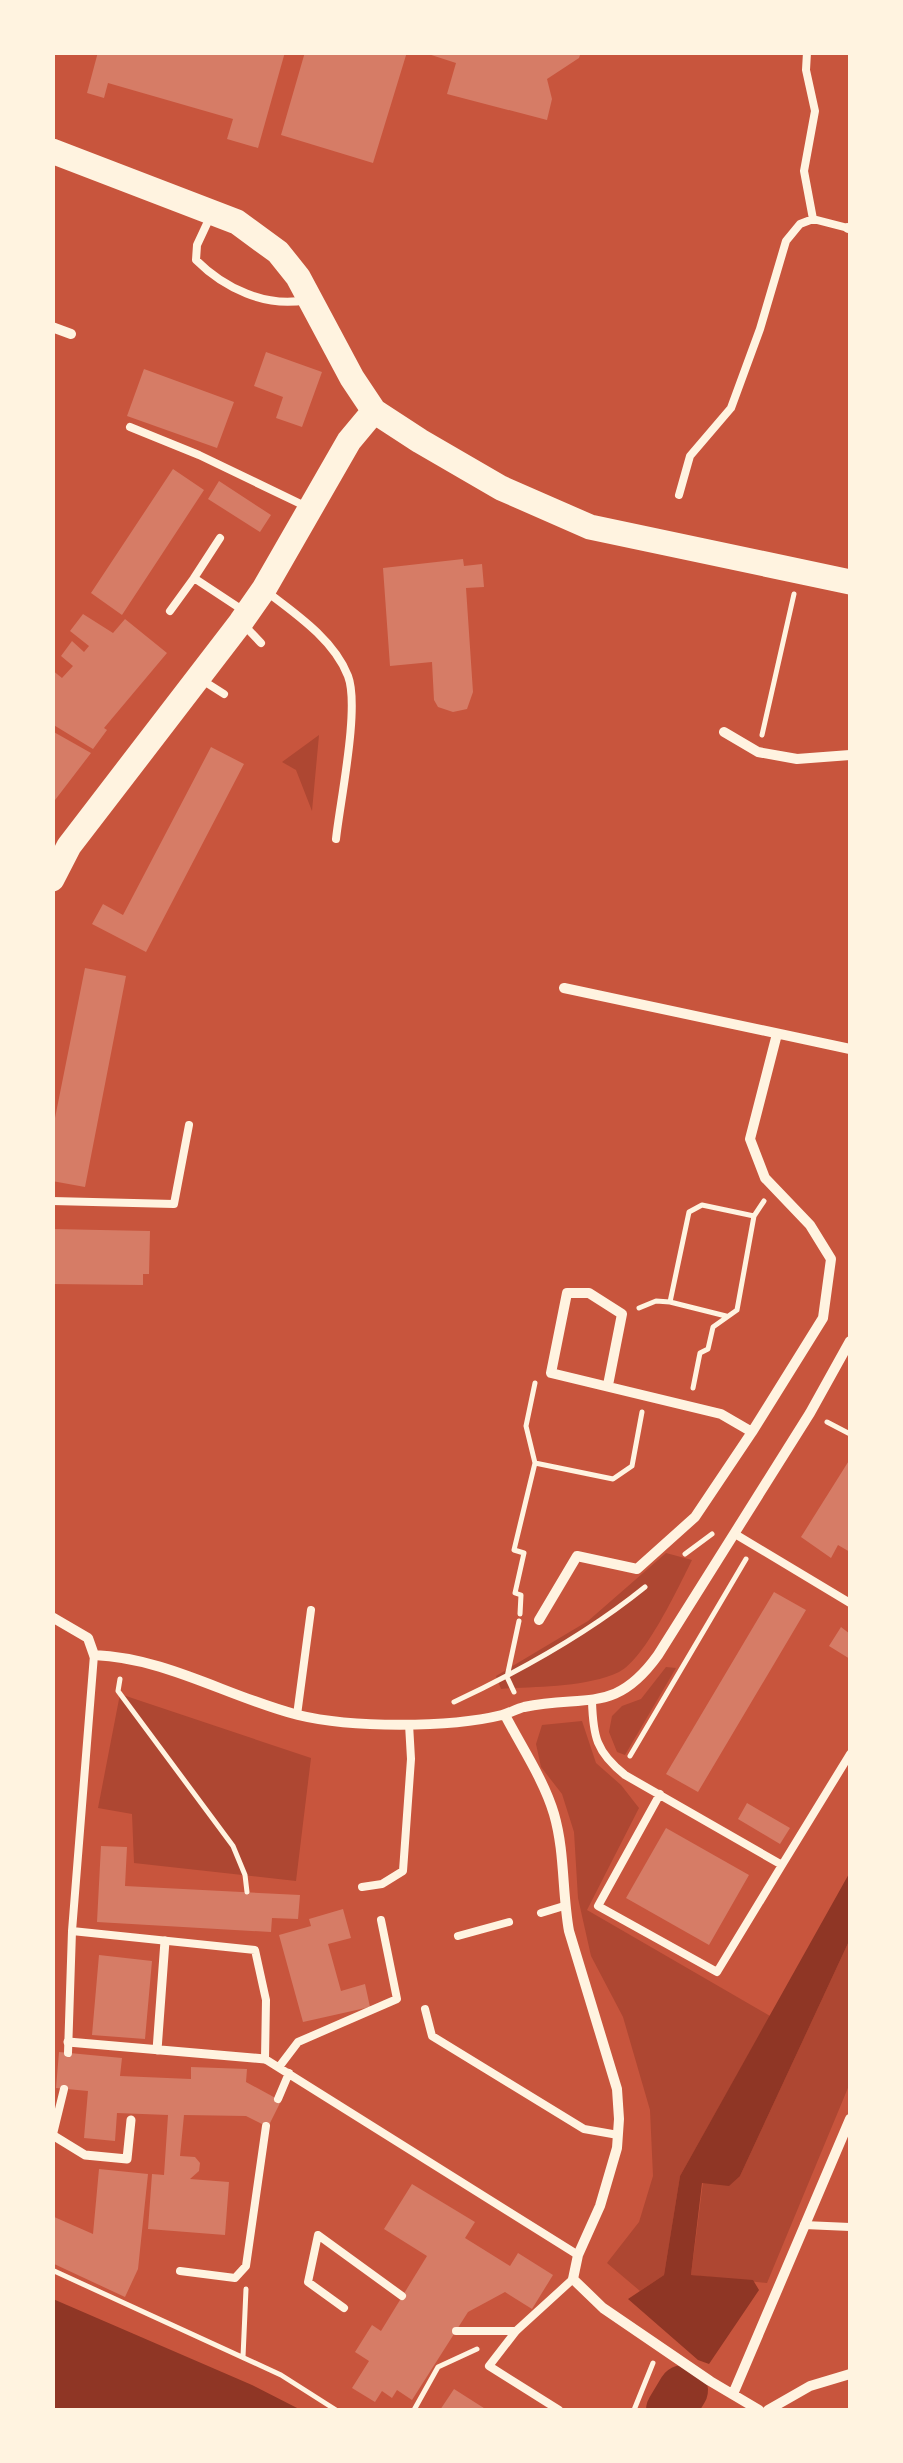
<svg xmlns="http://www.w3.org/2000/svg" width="903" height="2463" font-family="'Golos Text',sans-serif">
<rect width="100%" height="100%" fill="#c8553d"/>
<!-- green -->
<path fill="#ae4732" d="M319,735L312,811L296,770L282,762Z
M666,1553L692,1560C678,1588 645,1659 619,1672C584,1688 538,1686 501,1689L496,1676L588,1621Z
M666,1667L676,1668L625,1755L617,1752L609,1732L612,1716L622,1706L641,1699Z
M120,1694L311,1758L296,1881L134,1863L132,1814L98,1808Z
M582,1721L596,1763L621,1785L639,1808L587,1910L770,2016L680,2176L664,2275L640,2291L607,2263L639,2222L653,2176L650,2110L623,2017L591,1956L578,1898L574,1832L562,1794L541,1767L536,1744L542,1725Z
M850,1939V2083L767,2283L691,2275L703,2182L740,2176Z"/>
<!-- water -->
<path fill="#8f3625" d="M850,1872V1939L740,2176L729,2186L702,2183L691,2275L753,2280L759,2290L709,2364L698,2360L628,2299L664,2275L680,2176Z
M53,2299L252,2385L301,2410H53Z"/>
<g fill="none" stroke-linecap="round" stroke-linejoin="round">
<!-- river -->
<path stroke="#8f3625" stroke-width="50" d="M671,2410L683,2390"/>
</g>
<!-- building -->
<path fill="#d67c66" d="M98,52H285L258,148L227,139L233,119L108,83L104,98L87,93Z
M305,52H407L373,163L281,135Z
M422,52H581L579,58L547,79L552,99L547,120L447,94L456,63Z
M266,352L322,372L302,427L276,418L283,397L254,386Z
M144,369L234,402L217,448L127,416Z
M173,469L204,490L122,615L91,593Z
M219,481L271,515L260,532L208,499Z
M463,559L464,566L482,564L484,587L466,588L473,692L467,709L453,712L438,707L434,700L432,662L390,666L383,568Z
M83,614L113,633L125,619L167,653L104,728L107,730L93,749L52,724V670L62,678L73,666L61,656L72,641L84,652L89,646L70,631Z
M52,731L91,753L52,804Z
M211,747L244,764L146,952L92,924L103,904L123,915Z
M85,968L126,976L85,1187L52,1181V1133Z
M52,1229L150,1231L149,1274H143V1285L52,1284Z
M850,1459V1552L838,1545L831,1558L801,1537Z
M774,1592L806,1610L698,1792L666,1774Z
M841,1627L850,1634V1659L829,1646Z
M747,1803L790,1828L780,1844L738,1819Z
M666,1828L749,1875L709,1945L626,1898Z
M101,1846L127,1847L125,1886L300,1895L298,1919L272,1918L271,1932L97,1922Z
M343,1909L351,1938L328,1944L341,1991L365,1984L370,2007L303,2022L279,1935L311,1926L309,1919Z
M99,1955L152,1961L145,2039L92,2035Z
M59,2052L122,2058L120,2076L191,2079V2067L247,2069L246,2082L281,2101L268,2127L246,2116L184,2115L180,2156L195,2157L200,2163L199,2171L190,2179L229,2182L225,2235L148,2229L152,2174L164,2175L168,2115L117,2113L115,2141L84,2138L88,2091L56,2088Z
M99,2169L148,2174L138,2269L125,2297L52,2263V2216L93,2234Z
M412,2184L475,2222L465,2238L510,2266L518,2253L553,2275L532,2309L505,2292L468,2312L412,2400L397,2390L392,2398L382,2391L375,2402L352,2388L369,2361L355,2352L372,2325L381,2331L427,2256L384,2229Z
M454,2389L487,2410H440Z"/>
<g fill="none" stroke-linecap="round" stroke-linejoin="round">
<!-- path -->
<path stroke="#fff3e0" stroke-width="5" d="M762,735L794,594
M670,1302L726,1316
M639,1308L656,1301L670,1302L689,1212L702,1205L754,1216L764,1201
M693,1388L700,1353L708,1349L713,1327L737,1310L754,1216
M827,1422L850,1434
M535,1463L613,1479L632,1466L642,1412
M685,1554L712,1534
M520,1614L521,1595L515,1593L524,1553L514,1550L535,1463L526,1426L535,1383
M120,1679L118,1691L233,1846L245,1875L247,1892
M514,1692L507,1677L519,1621
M454,1702C522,1670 587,1634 645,1587
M630,1756L746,1559
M52,2270L281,2375L336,2410
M243,2357L246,2289
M414,2410L438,2367L477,2349
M634,2410L653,2363"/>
<!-- service -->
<path stroke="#fff3e0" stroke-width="8" d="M807,52L806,70L815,111L804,171L813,219L848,228
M211,215L197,245L196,260C224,288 266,308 306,300
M130,427L199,455L305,506
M679,495L690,456L731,408L760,329L786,241L800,224L813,219
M220,538L194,578L241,609
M267,592C296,614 334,640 348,676C360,707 340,802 336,839
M170,611L194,578
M244,625L261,643
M202,680L224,694
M52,1201L174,1204L189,1125
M735,1534L850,1603
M592,1701C593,1736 596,1752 625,1775L782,1865L850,1754
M297,1715L311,1610
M660,1794L598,1906L717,1972L782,1865
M362,1887L382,1884L403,1871L411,1759L409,1724
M541,1913L564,1906
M72,1931L255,1950L266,2000L265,2059L578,2255
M458,1936L509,1922
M425,2009L432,2036L584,2129L618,2135
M68,2053L72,1931L94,1655
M279,2067L298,2042L397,1999L381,1920
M278,2099L289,2073
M52,2138L64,2089
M804,2225L850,2227
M180,2271L235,2278L246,2266L266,2126
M344,2308L308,2282L318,2235L402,2296
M456,2331H516
M559,2410L489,2366L516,2331L573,2279"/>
<!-- pedestrian -->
<path stroke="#fff3e0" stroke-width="9" d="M68,2042L265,2059
M157,2050L165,1941
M54,2136L85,2155L127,2159L131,2120"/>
<!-- minor -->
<path stroke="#fff3e0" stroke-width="10" d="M848,228H850
M52,327L71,334
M724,732L758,752L797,759L850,755
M564,988L850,1049
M608,1385L622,1314L589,1293H567L551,1373L721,1414L752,1432
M52,1617L88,1638L94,1655C167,1658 228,1697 298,1715C351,1728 449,1728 502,1715C510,1713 516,1709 524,1707C586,1694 615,1715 658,1655L810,1413L850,1341
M539,1620L577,1556L637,1569L695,1517L752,1432L823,1318L831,1259L810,1225L765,1178L750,1139L777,1034
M505,1715C521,1746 544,1780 554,1814C565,1852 562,1892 569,1931L617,2089L619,2119L617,2148L600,2206L578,2255L573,2279L603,2308L710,2381L759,2410
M733,2394L850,2119
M768,2410L810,2386L850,2374"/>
<!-- primary -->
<path stroke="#fff3e0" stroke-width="25" d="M52,151L237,222L278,252L298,277L352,378L374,411L420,441L501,488L590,527L850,582
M52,879L69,846L241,622L264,589L349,441L374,411"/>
</g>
<!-- border -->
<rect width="903" height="2463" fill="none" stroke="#fff3e0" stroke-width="110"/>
</svg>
